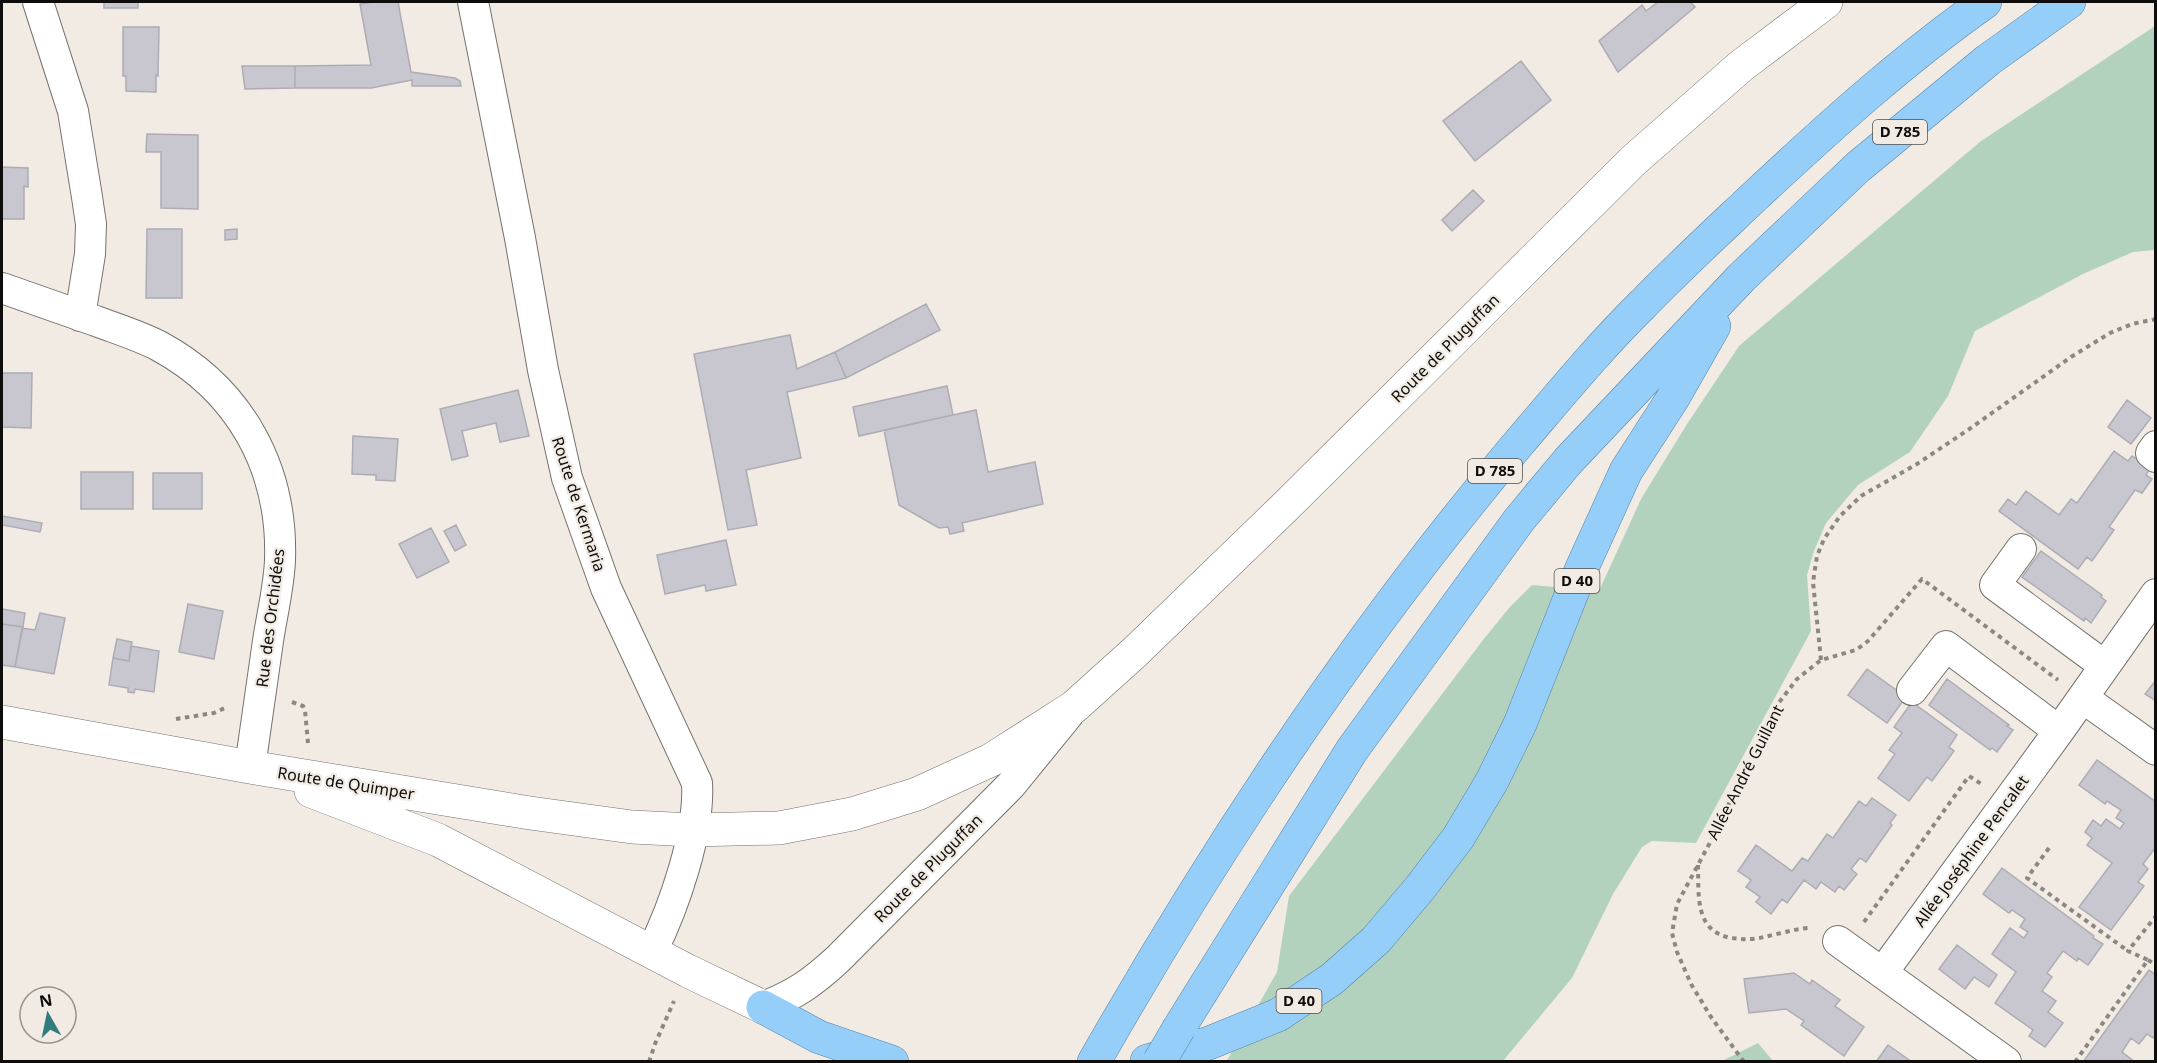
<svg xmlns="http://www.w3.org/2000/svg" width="2157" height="1063" font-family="'Noto Sans',sans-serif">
<rect width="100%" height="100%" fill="#f1ebe4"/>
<!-- green -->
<path fill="#b3d2bd" d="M2155,26V250L2133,252L2083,274L1975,331L1948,396L1910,452L1858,485L1826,523L1814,551L1807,575L1811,631L1696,843L1652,841L1642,847L1613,894L1572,978L1503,1061L1226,1062L1277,972L1289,896L1483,640L1509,608L1532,585L1599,591L1641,499L1687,424L1739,346L1981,141Z
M1758,1043L1773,1061H1722Z"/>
<!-- building -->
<path fill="#c8c7cf" stroke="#adacb4" stroke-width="1.5" d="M104,2H138V8H104Z
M373,2H398L411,72L455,78L460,81L461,86H412V80L371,88H295V66L371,65L360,4Z
M1658,2H1690L1695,7L1618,72L1599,41L1642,5L1646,11Z
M123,27H159L158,76L156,75V92L126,91V76H123Z
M1521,61L1551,100L1475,161L1443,121Z
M242,66H295V88L245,89Z
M147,134L198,135V209L161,208V152H146Z
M2,167L28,168V187L24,186V219H2Z
M1473,190L1484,201L1452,231L1442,220Z
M147,229H182V298H146Z
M237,229V239L225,240V230Z
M926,304L940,330L846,378L835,352Z
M790,335L797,369L835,352L846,378L787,392L801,458L746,470L757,525L728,530L694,354Z
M2,373H32L31,428L2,427Z
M947,386L953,415L859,436L853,407Z
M518,390L529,436L500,442L496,423L462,431L468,456L452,460L440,409Z
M2127,400L2151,418L2131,444L2108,427Z
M976,410L988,472L1035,462L1043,504L962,523L964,531L950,534L948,527L939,528L899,505L884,430Z
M353,436L398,439L395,481L376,480V475L352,474Z
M2114,451L2128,461L2132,456L2150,468L2146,475L2152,479L2142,493L2135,490L2109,527L2114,530L2092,561L2087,557L2078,569L1999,511L2008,499L2016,505L2026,491L2059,515L2071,499L2077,503Z
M81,472H133V509H81Z
M153,473H202V509H153Z
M2,516L42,523L40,532L2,525Z
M456,525L466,545L455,551L444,531Z
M431,528L449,562L417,578L399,544Z
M726,540L736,585L706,591L705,585L665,594L657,555Z
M2041,551L2102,595L2101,597L2106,601L2091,623L2085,618L2084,621L2022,577Z
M188,604L223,611L214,659L179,652Z
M2,609L25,613L23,627L2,624Z
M40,613L65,618L54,674L15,667L22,628L35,630Z
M2,624L23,627L15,667L2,665Z
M117,639L132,642L129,661L113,658Z
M131,646L159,651L154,692L135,689L134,693L128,692V688L109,685L113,658L129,661Z
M1867,669L1906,697L1887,723L1848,695Z
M1947,679L2009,725L2007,726L2013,730L1997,752L1992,748L1990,750L1929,705Z
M2156,680V701L2145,694Z
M1912,702L1957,735L1949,747L1954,751L1932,781L1927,777L1909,801L1878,778L1895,754L1889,750L1902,733L1894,727Z
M2097,760L2156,802V847L2143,864L2148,869L2138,882L2144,886L2111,930L2079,907L2112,863L2087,845L2092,838L2085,832L2093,820L2101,826L2106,819L2120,829L2124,823L2116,818L2121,810L2107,801L2105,804L2079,785Z
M1872,798L1896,815L1890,823L1892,825L1866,862L1860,858L1851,869L1857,874L1844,890L1839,886L1835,892L1821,882L1816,889L1804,880L1787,903L1782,899L1771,914L1756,902L1760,897L1746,887L1751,880L1738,871L1756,845L1792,871L1802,858L1808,861L1827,834L1833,838L1859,801L1866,806Z
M2002,868L2094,936L2093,938L2103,944L2088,965L2078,958L2077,961L2063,951L2047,973L2052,977L2042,991L2056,1001L2048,1012L2063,1023L2045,1047L2029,1036L2033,1030L1995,1003L2016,972L1992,954L2010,928L2024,938L2028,932L2020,927L2025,919L2012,910L2009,913L1983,894Z
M1957,945L1997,975L1989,987L1974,977L1965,989L1939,969Z
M2149,970L2156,975V1034L2153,1038L2147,1034L2139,1044L2131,1038L2122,1052L2135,1062H2083Z
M1794,973L1810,984L1812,980L1840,1000L1835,1006L1864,1027L1844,1056L1801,1025L1804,1021L1786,1009L1749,1013L1744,979Z
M1888,1045L1912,1062H1876Z"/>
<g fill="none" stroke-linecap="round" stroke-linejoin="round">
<!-- minor casing -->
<g stroke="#76716b" stroke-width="32">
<path id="minor" d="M38,2L73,111L87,197L91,224L90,254L80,316
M473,2L520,238L543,370L567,478L606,588L697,783C700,832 674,907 652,951
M2,288C33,299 64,310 96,321C117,329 140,336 159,346C240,390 283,468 280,560C279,587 272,614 268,641C262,683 256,725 250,767
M2156,446L2151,453L2156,457
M2021,549L1995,585L2105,666
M1912,690L1946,646L2059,731
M2083,698L2156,750
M1838,941L2006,1062
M1883,972L2059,731L2156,594
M763,1007C795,995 813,982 838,959L1011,785L1068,715"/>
</g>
<!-- secondary casing -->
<g stroke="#76716b" stroke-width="34">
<path id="secondary" d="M2,722L250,767L530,813L632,827L692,830L779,828L852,814L917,794L991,760L1074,707L1135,652L1283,509L1634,160L1741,66L1826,2
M311,791L438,840L688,971L763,1007"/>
</g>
<!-- trunk casing -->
<g stroke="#5583a6" stroke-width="34">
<path id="trunk" d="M763,1007L819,1037L892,1062
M1179,1028L1352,750L1519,520L1568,461L1742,277L1858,167L1988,60L2069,2
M1147,1061L1209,1043L1278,1015L1332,979L1376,940L1420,888L1458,838L1492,781L1520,724L1581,570L1626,471L1673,398L1714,326
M1094,1062C1218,844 1356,635 1518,444C1559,396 1599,347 1644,303C1680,266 1718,231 1755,196C1829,127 1903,60 1985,2"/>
</g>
<!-- path -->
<path stroke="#8b8783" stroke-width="4" stroke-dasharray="4.5 4.5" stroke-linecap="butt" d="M1821,660L1813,582L1817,556L1824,539L1840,516L1861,496L1917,464L1968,430L2071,357L2110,333L2132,324L2156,319
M292,702L303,706L305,710L308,743
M176,719L214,713L227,707
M2049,848L2027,878L2128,951
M1698,865C1699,895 1694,931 1731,938C1740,939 1750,940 1759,938C1775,935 1793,929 1809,928
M1864,922L1969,776L1983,785
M2148,960L2156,965
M649,1062L655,1044L674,1001
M1744,1062L1711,1017L1691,984L1677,952L1672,933L1677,904L1713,837L1774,709L1797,679L1821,660L1856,650L1868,641L1922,579L2058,680
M2075,1062L2148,960L2128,951L2156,916"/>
<!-- minor -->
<use href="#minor" stroke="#fff" stroke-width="30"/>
<!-- secondary -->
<use href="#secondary" stroke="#fff" stroke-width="33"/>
<!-- trunk -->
<use href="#trunk" stroke="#96cefa" stroke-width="33"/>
<!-- trunk-bridge casing -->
<g stroke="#5583a6" stroke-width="34" stroke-linecap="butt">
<path id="trunk-bridge" d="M1159,1062L1179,1028"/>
</g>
<!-- trunk-bridge -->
<use href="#trunk-bridge" stroke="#96cefa" stroke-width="33"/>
</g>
<g text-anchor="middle" stroke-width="4.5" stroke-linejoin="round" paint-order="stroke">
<!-- shield labels -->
<g fill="#f1ebe4" stroke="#53504c" stroke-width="1.5">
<rect x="1873" y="120" width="54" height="24" rx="4.5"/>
<rect x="1468" y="459" width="54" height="24" rx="4.5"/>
<rect x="1554.5" y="569" width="45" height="24" rx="4.5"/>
<rect x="1276.5" y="989" width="45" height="24" rx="4.5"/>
</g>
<g font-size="15" font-weight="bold" fill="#0f0d0b">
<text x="1900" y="137">D 785</text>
<text x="1495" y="476">D 785</text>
<text x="1577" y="586">D 40</text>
<text x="1299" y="1006">D 40</text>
</g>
<!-- street labels -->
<g font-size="16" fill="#0f0d0b" stroke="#f1ebe4">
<text transform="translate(1445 348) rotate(-45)" y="6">Route de Pluguffan</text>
<text transform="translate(579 504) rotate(72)" y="6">Route de Kermaria</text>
<text transform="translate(270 618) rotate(-83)" y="6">Rue des Orchidées</text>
<text transform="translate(1745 772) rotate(-63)" y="6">Allée André Guillant</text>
<text transform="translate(346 783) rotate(9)" y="6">Route de Quimper</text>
<text transform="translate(1971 851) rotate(-54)" y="6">Allée Joséphine Pencalet</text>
<text transform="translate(928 868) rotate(-45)" y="6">Route de Pluguffan</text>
</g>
</g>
<!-- border -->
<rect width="2157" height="1063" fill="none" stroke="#0f0d0b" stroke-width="6"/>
<!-- north arrow -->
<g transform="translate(48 1015) rotate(351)"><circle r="28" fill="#f1ebe4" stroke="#97928d" stroke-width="1.5"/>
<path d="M0-4.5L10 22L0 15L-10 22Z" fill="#327c7d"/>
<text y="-9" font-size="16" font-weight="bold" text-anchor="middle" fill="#0f0d0b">N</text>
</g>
</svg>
